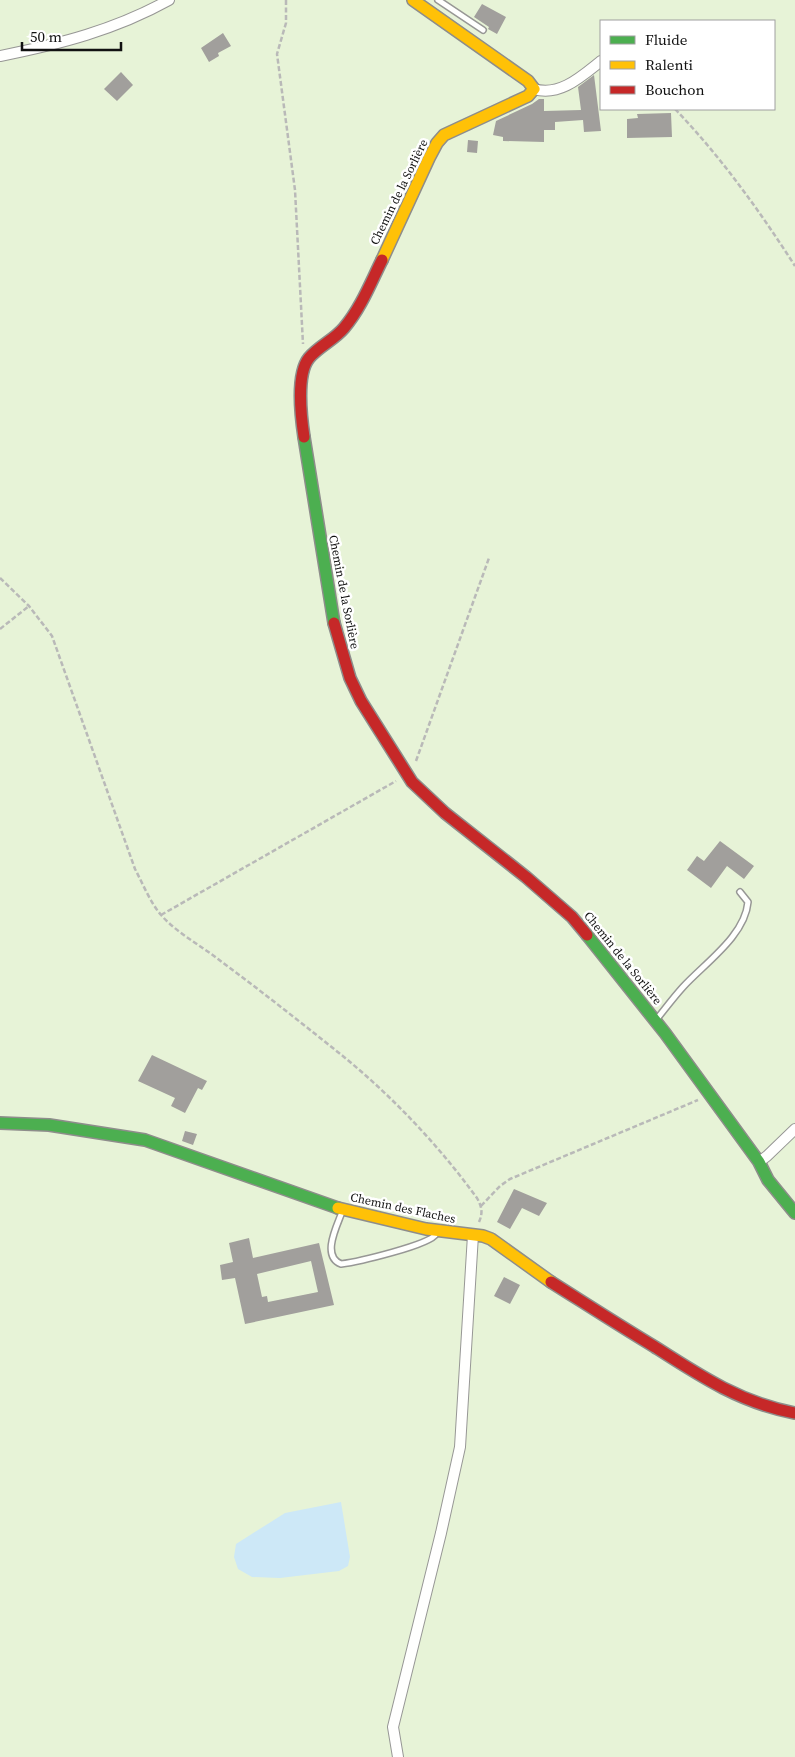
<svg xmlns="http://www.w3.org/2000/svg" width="795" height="1757" font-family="'Source Serif 4',serif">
<rect width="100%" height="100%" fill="#fdfcf7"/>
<!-- green -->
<path fill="#e7f3d7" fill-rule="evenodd" d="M0,0H795V1757H0ZM601,21H774V109H601Z"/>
<!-- water -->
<path fill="#cde8f7" d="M341,1502L350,1557L348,1566L339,1571L280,1578L252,1577L238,1569L234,1557L236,1544L285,1513Z"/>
<!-- building -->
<path fill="#a19f9c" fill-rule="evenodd" d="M482,4L506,17L497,34L488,29L489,27L474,17Z
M223,33L231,46L218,53L219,56L209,62L201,48Z
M121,72L133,85L117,101L104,89Z
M594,75L601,131L584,132L583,120L555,122V130H544V142L503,141V137L493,135L496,121L532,104L539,99H544V111L581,110L578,87Z
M671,113L672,137L627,138V119L638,118L637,114Z
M468,140L478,141L477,153L467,152Z
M720,841L754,866L744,879L727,866L711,888L687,870L697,856L704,861Z
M152,1055L207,1081L202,1090L198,1088L185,1113L171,1106L175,1098L138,1081Z
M185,1131L197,1134L193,1145L182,1141Z
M514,1189L547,1203L539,1216L522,1208L510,1229L497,1222Z
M249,1238L253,1258L319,1243L334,1305L245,1324L235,1278L222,1280L220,1265L233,1262L229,1243ZM311,1261L318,1292L268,1302L267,1296L262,1297L257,1274Z
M504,1277L520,1285L510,1304L494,1296Z"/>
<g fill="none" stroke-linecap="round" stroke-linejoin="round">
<!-- lane casing -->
<g stroke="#979795" stroke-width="8">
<path id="lane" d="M438,0L483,30
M656,1020C665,1009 673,998 683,987C705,963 745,936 748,902L740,892
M342,1212C337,1226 321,1256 341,1264C357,1262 430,1245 436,1234"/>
</g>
<!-- street casing -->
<g stroke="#979795" stroke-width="12">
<path id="street" d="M0,56C60,44 115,30 169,0
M534,89C560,97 582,76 601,61
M759,1162L767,1156L795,1129
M398,1757L393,1727L441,1533L460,1447L473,1235"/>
</g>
<!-- fast casing -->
<g stroke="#8e8d8b" stroke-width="14">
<path id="fast" d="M304,437L334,623
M587,935L665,1033L759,1162L768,1180L795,1213
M0,1123L49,1125L145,1140L338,1208"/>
</g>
<!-- slow casing -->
<g stroke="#8e8d8b" stroke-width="14">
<path id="slow" d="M382,260L429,158L437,143L444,135L528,96L534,89L528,81L413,0
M338,1208L426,1229L483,1236L491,1239L551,1282"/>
</g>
<!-- jam casing -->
<g stroke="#8e8d8b" stroke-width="14">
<path id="jam" d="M304,437C301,417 296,374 309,358C319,346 334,340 344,328C361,308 371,282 382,260
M334,623L350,678L361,701L412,782L445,813L526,877L572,917L587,935
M551,1282C586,1304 620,1326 655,1347C700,1376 741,1403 795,1413"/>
</g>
<!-- path -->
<path stroke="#b9b9b8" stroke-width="2.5" stroke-dasharray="5 2.5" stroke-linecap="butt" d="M286,0V23L277,54L295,190L303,344
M675,109C721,157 759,210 795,266
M0,578L29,606L52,636L135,869C143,884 150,902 161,915C177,933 200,945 218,959C261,991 303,1024 344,1057C394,1098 439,1146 477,1198C482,1207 483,1213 479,1222
M0,629L29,606
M416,761L489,558
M161,915L396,781
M481,1206L500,1186L510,1179L698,1100"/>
<!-- lane -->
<use href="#lane" stroke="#fffffe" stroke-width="5"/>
<!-- street -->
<use href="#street" stroke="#fffffe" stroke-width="10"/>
<!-- fast -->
<use href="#fast" stroke="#4caf50" stroke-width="11"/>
<!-- slow -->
<use href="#slow" stroke="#ffc107" stroke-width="11"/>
<!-- jam -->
<use href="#jam" stroke="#c62828" stroke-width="11"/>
</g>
<g text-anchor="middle" stroke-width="5" stroke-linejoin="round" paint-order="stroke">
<!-- street labels -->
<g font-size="12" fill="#111" stroke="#fff">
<text transform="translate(399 192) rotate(-64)" y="4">Chemin de la Sorlière</text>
<text transform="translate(344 592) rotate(79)" y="4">Chemin de la Sorlière</text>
<text transform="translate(623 958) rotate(51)" y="4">Chemin de la Sorlière</text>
<text transform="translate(403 1208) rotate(12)" y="4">Chemin des Flaches</text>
</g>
</g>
<!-- legend -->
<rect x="600" y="20" width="175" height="90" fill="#ffffff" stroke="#a0a0a0"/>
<rect x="610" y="36" width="25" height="8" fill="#4caf50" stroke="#a0a0a0"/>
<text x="645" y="45" font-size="15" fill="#111111">Fluide</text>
<rect x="610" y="61" width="25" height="8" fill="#ffc107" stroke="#a0a0a0"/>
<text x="645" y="70" font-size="15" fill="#111111">Ralenti</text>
<rect x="610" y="86" width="25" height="8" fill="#c62828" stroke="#a0a0a0"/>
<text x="645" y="95" font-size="15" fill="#111111">Bouchon</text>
<!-- scale -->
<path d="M22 42v8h99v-8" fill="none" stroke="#111111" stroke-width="2.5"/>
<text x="30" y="42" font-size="15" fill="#111111" stroke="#ffffff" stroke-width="4" paint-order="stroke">50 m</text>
</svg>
